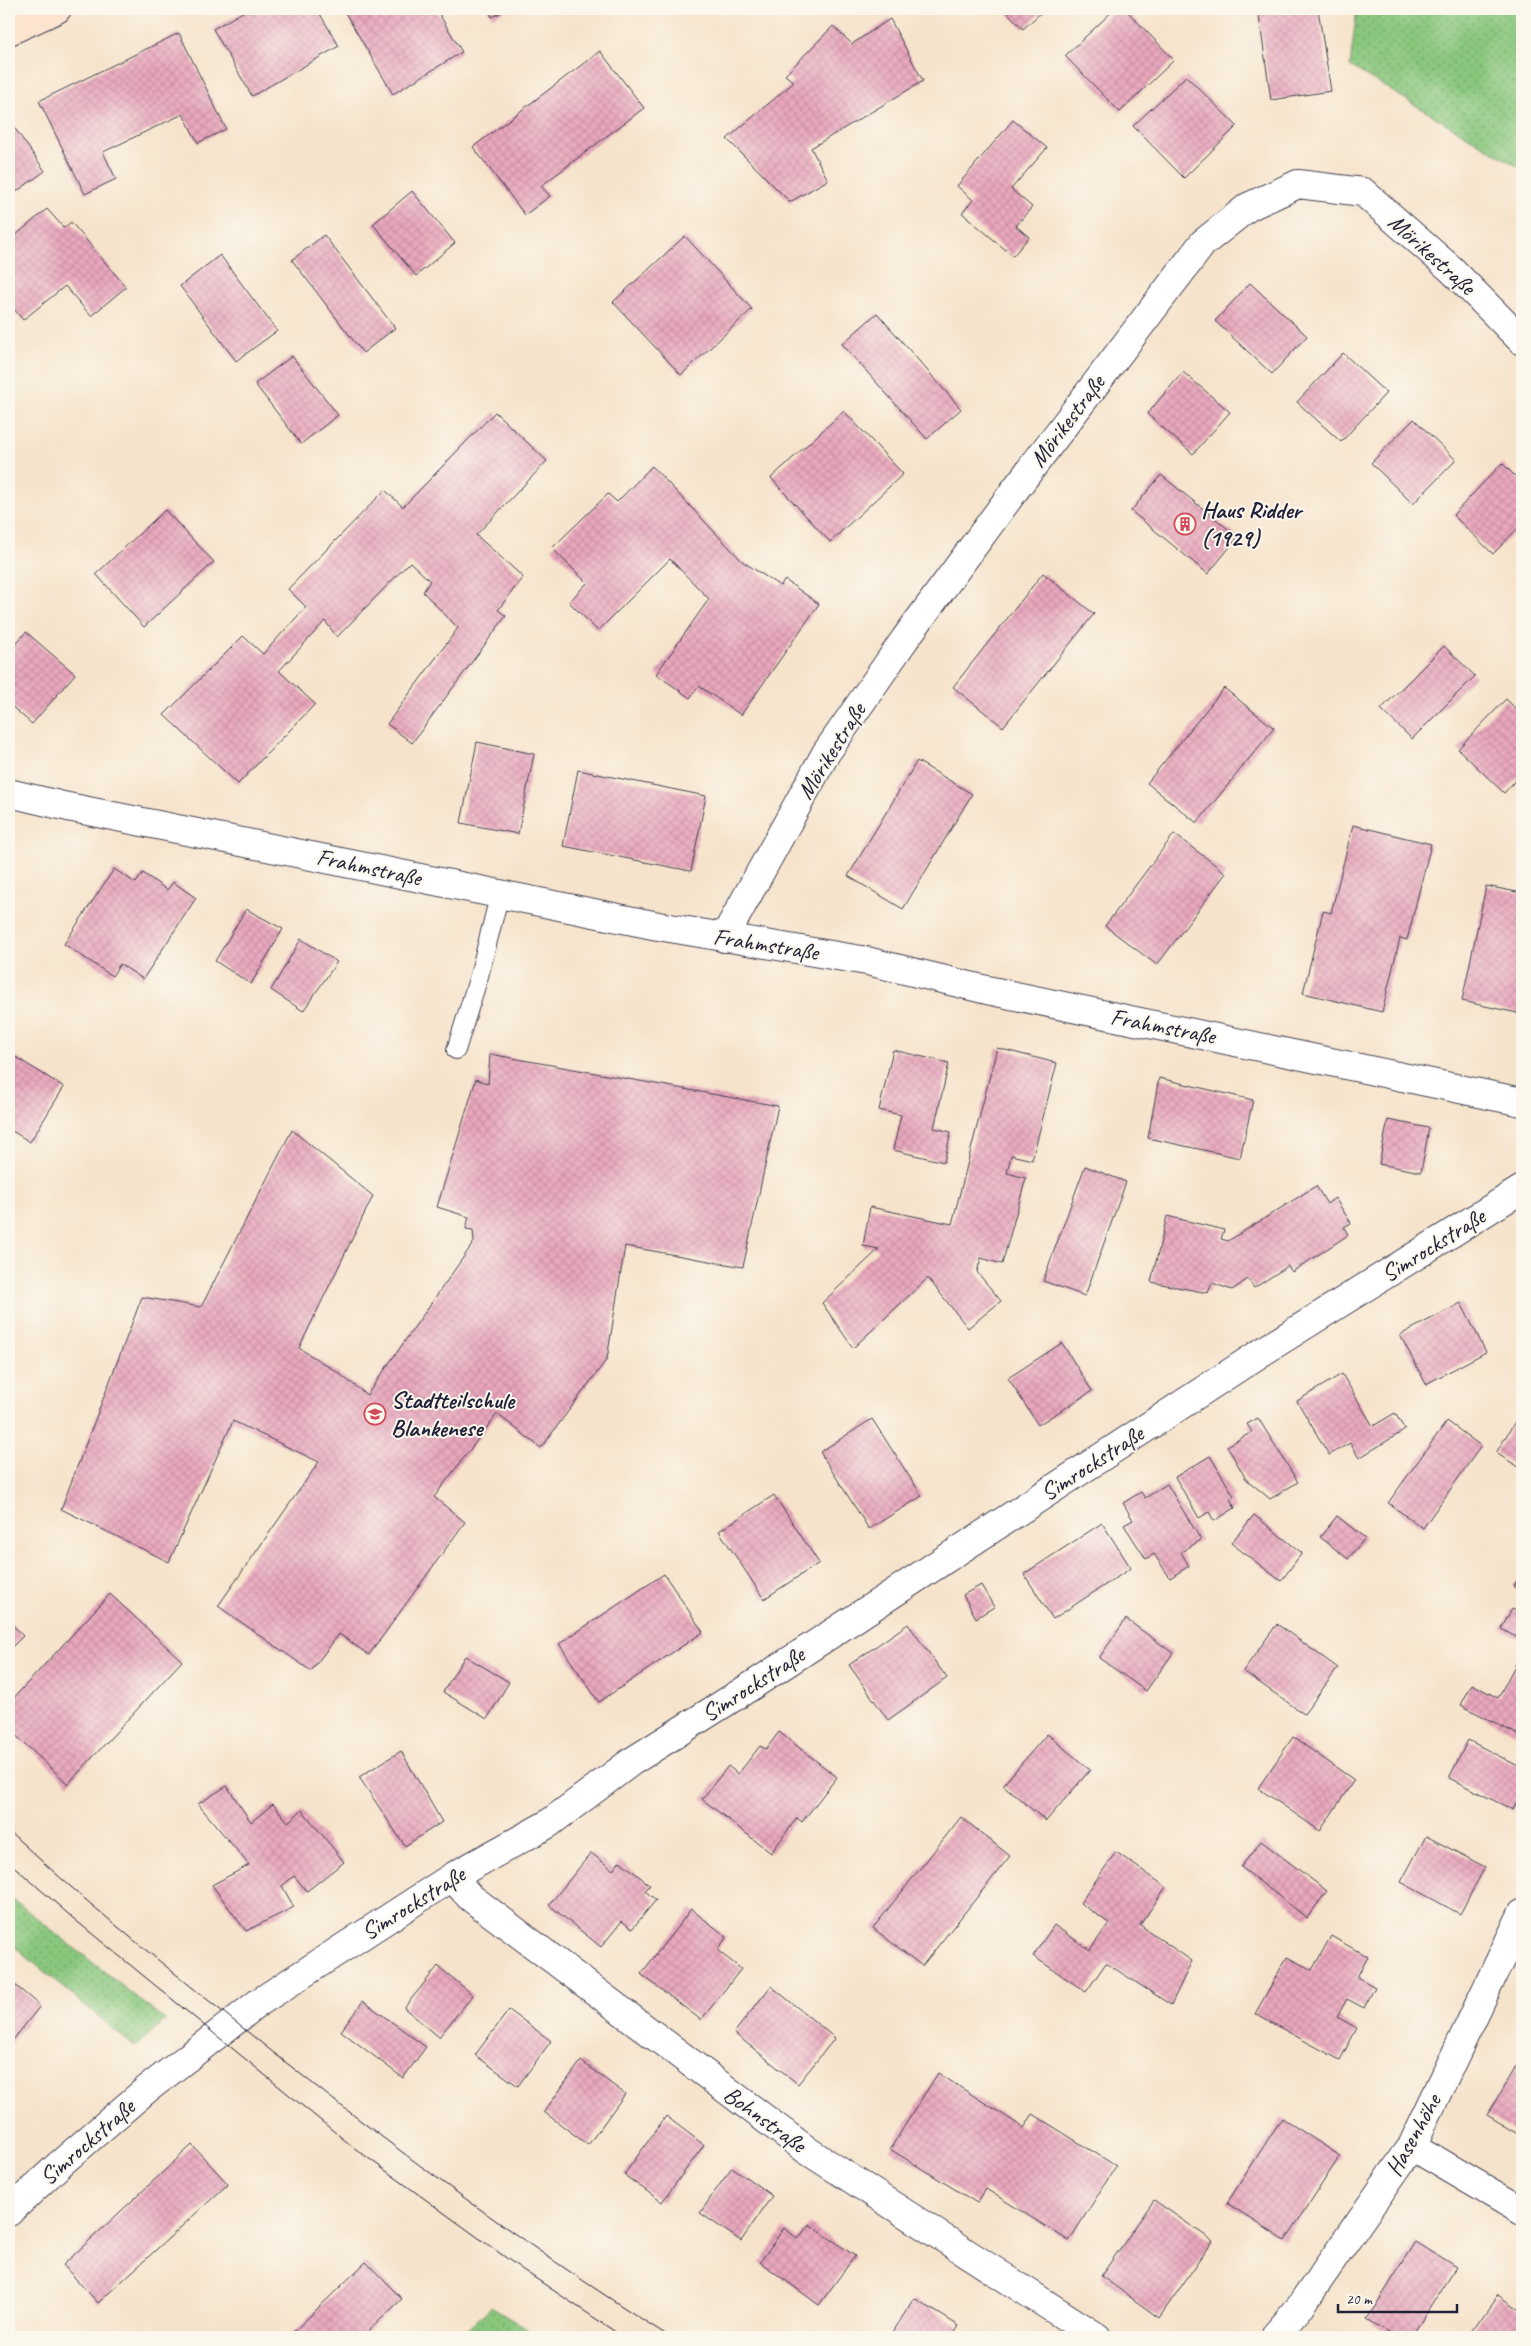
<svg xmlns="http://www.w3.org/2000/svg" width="1531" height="2346" font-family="Caveat,sans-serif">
<defs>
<pattern id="grass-dots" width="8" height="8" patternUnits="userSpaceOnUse" patternTransform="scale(1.25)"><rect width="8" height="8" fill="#89c77d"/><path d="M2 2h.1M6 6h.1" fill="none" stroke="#70a168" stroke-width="1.8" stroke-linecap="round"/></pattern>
<pattern id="building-cross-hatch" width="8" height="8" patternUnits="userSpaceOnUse" patternTransform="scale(1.25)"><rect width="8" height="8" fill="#e9a7bd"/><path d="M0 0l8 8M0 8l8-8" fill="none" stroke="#c88fa3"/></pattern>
</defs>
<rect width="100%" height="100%" fill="#fbf7ec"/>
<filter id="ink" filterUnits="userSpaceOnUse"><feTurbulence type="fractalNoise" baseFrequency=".02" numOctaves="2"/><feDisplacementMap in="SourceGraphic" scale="10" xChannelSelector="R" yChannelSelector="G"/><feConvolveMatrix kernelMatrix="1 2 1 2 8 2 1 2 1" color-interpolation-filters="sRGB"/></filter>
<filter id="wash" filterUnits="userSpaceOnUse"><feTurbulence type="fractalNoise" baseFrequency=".0096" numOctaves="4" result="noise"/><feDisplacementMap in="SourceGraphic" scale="20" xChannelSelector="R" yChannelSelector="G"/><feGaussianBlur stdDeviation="1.12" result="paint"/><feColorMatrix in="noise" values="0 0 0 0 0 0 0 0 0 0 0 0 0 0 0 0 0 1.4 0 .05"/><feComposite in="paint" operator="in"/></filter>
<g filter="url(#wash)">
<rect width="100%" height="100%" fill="#f6e3cb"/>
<!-- grass -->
<path fill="url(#grass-dots)" stroke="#56745c" d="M1357,9H1522V169L1350,66Z
M9,1896L165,2020L135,2047L9,1942Z
M491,2307L540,2337H459Z"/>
<g id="blocks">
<!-- building -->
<path fill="url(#building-cross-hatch)" d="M248,9H317L339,46L252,96L213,29Z
M343,9H436L462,52L393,94Z
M488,9H508L492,17Z
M1004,9H1045L1023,29Z
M1115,9H1125L1174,60L1120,112L1065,56Z
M1258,9H1318L1331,91L1271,100Z
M890,19L923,81L811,148L828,180L790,202L727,139L794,82L785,75L833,26L852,44Z
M179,33L226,129L198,143L183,114L103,152L116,179L85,194L39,101Z
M600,51L644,108L541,186L550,196L525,215L473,147Z
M1186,76L1237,126L1184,178L1133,126Z
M9,120L45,171L9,197Z
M1013,120L1047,148L1011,189L1032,207L1016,226L1029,237L1013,256L962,213L973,200L957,186Z
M412,191L455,243L416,276L373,224Z
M47,209L64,228L71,222L126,287L91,316L65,286L23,320L9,303V241Z
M324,235L395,328L363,353L292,260Z
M685,236L752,309L681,375L613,302Z
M220,255L277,331L236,361L180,286Z
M1250,283L1307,336L1272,374L1215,321Z
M877,313L961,409L927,439L842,344Z
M1343,353L1386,393L1341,442L1297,402Z
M292,356L338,415L301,444L255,384Z
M1183,372L1230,412L1193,454L1147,414Z
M844,411L903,474L830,542L771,478Z
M495,412L547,461L476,535L523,577L498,610L506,616L412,743L387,724L458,628L423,592L430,581L410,562L337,637L325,621L279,671L315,704L238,784L164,715L243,636L263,654L306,607L288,589L385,490L403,507Z
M1414,419L1456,460L1413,504L1371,463Z
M1502,463L1522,483V524L1493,554L1453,515Z
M652,466L742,561L780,586L785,580L819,604L741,715L699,686L690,698L656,674L709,599L670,559L598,631L569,602L587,583L552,548L608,494L617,502Z
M1161,475L1238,537L1208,574L1131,511Z
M165,510L214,562L144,627L96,574Z
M1043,573L1094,614L1003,727L953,687Z
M26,632L75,674L32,724L9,704V651Z
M1444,646L1475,676L1412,739L1381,709Z
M1224,688L1274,728L1197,823L1147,783Z
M1506,699L1522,715V773L1504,793L1458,749Z
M477,742L534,754L518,834L461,823Z
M917,761L972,794L903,909L848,876Z
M578,770L706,796L691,871L563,846Z
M1353,825L1431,844L1407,940L1400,938L1382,1012L1303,993L1323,911L1331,913Z
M1174,834L1226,873L1157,965L1105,926Z
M114,869L136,883L143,873L167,890L173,882L196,898L143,979L120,964L112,976L64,944Z
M1486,886L1522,893V1014L1462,1001Z
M246,909L283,929L251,984L215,961Z
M301,939L337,962L303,1011L271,990Z
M997,1048L1057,1063L1032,1160L1011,1155L1007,1173L1026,1178L1002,1264L981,1258L977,1272L1001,1301L968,1328L928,1278L853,1348L822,1303L879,1249L863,1246L870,1207L952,1224Z
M893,1050L949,1063L934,1128L951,1132L944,1162L893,1150L901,1115L879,1110Z
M9,1053L64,1087L30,1142L9,1129Z
M490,1054L778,1106L743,1267L625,1246L607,1359L541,1448L497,1414L434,1497L465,1522L369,1655L339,1634L311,1671L218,1606L319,1462L233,1421L169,1562L61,1509L142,1297L201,1307L292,1130L373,1196L299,1348L337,1372L367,1395L474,1242L473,1230L466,1229L469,1217L437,1207L476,1079L488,1084Z
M1159,1078L1253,1100L1240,1158L1148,1138Z
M1388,1120L1429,1128L1421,1172L1379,1164Z
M1085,1166L1126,1182L1085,1296L1043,1281Z
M1316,1186L1327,1204L1335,1198L1351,1223L1344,1227L1348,1235L1292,1272L1288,1266L1254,1288L1248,1279L1232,1290L1212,1283L1208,1293L1151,1282L1167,1216L1224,1230L1221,1239L1228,1241Z
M1461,1303L1486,1352L1426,1384L1400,1335Z
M1062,1343L1092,1391L1038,1425L1008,1378Z
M1342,1374L1373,1426L1395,1413L1405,1430L1359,1458L1350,1443L1329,1455L1297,1401Z
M1522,1410V1469L1496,1453Z
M1258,1418L1298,1482L1270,1499L1246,1479L1227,1446L1252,1432L1247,1424Z
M872,1419L922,1496L869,1529L820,1452Z
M1447,1421L1481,1446L1423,1528L1388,1503Z
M1210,1456L1234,1496L1230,1499L1235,1508L1214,1521L1209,1512L1199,1518L1175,1477Z
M1167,1484L1201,1540L1181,1552L1189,1566L1170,1578L1154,1554L1146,1559L1124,1525L1133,1520L1123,1503L1141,1492L1145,1498Z
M774,1495L819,1563L764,1599L719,1531Z
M1254,1515L1302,1553L1281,1581L1231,1543Z
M1337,1516L1365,1538L1348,1559L1320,1537Z
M1102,1523L1131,1568L1053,1619L1024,1574Z
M664,1574L703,1632L599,1702L559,1644Z
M1522,1575V1594L1513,1586Z
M981,1585L994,1607L976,1618L963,1595Z
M110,1594L182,1661L68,1784L9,1729V1703Z
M1512,1609L1522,1614V1640L1501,1629Z
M1126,1619L1173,1653L1146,1691L1099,1658Z
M9,1621L23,1636L9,1650Z
M908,1624L947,1678L888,1720L849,1665Z
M1277,1624L1338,1668L1304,1714L1243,1671Z
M1522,1652V1737L1461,1705L1472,1684L1498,1698Z
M465,1656L509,1682L487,1719L443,1692Z
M779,1732L837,1777L802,1822L797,1818L771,1853L702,1799L728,1766L738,1774L760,1746L766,1749Z
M1047,1734L1090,1770L1046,1821L1003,1785Z
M1293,1737L1354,1780L1320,1831L1258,1788Z
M1468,1740L1522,1768V1792L1513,1810L1449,1778Z
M401,1751L442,1822L405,1846L359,1777Z
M227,1786L251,1822L273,1804L288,1822L302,1810L344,1862L307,1891L294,1876L282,1886L294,1907L246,1931L212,1885L249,1865L198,1804Z
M961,1817L1010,1856L922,1966L873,1928Z
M1426,1836L1485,1867L1460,1914L1401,1882Z
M1261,1841L1327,1891L1307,1918L1241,1867Z
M1116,1852L1166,1887L1140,1925L1192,1961L1171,2005L1106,1963L1086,1992L1033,1956L1054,1925L1090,1950L1109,1923L1080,1903Z
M591,1853L613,1870L620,1861L650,1885L645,1891L656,1900L632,1929L622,1921L601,1947L549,1905Z
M691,1909L727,1937L717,1950L741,1969L701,2020L641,1974Z
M1331,1936L1368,1957L1357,1977L1375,1987L1364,2008L1347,1999L1337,2017L1357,2028L1340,2060L1255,2014L1287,1957L1312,1970Z
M438,1966L473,1995L439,2037L404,2008Z
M9,1980L40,2006L9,2045Z
M771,1986L835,2038L798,2084L734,2033Z
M363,2001L426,2047L403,2078L341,2031Z
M509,2010L551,2041L518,2086L475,2055Z
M1522,2056V2136L1487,2115Z
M581,2061L625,2094L588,2145L544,2112Z
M938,2073L1024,2128L1033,2114L1116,2166L1069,2241L986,2189L977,2203L890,2149Z
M666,2116L704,2145L662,2202L624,2175Z
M1282,2118L1340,2156L1285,2241L1227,2203Z
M192,2145L228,2184L98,2303L63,2265Z
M732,2167L772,2196L741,2241L700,2213Z
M1154,2200L1213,2241L1159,2318L1101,2276Z
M809,2224L855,2256L819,2305L760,2262L784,2228L798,2239Z
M1416,2242L1456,2267L1411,2337H1396L1367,2319Z
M366,2262L402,2299L362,2337H288Z
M1498,2295L1522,2312V2337H1468Z
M914,2298L959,2326L952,2337H890Z"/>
</g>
</g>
<g filter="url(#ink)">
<use href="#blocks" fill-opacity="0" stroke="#423f51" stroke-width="1"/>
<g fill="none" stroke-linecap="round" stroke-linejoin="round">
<!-- lane casing -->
<g stroke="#423f51" stroke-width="20">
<path id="lane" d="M456,1050L479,976L500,893"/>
</g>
<!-- street casing -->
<g stroke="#423f51" stroke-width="30">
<path id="street" d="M9,793L68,807L658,926L867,961L987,990L1522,1102
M724,938L826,753L905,639L1017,487L1203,243L1248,207L1298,184L1363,192L1452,270L1522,341
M452,1877L470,1897L808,2151L1097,2337
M1412,2146L1522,2211
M9,2212L60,2164L146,2090L258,2003L452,1877L548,1824L631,1762L753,1685L1262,1352L1522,1189
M1274,2337L1300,2307L1412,2146L1522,1914"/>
</g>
<!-- secondary casing -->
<g stroke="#423f51" stroke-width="30">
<path id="secondary" d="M9,31L57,9"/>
</g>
<!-- lane -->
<use href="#lane" stroke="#fff" stroke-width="18"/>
<!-- street -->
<use href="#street" stroke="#fff" stroke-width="28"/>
<!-- secondary -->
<use href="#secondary" stroke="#fde4d1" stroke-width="28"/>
<!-- tram -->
<path stroke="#22223b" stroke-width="1" d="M9,1831C77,1895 150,1954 223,2012C367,2129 514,2239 670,2337
M9,1862L74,1919L353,2147L523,2270L623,2337"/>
</g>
</g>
<!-- icons -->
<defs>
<g id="building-ring" transform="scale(1.125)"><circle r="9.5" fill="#fbf7ec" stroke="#d1495b" stroke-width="1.5"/><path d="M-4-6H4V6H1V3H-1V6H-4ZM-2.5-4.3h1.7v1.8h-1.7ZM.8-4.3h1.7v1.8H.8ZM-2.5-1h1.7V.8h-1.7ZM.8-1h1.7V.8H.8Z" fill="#d1495b"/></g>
<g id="school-ring" transform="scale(1.125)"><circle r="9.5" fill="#fbf7ec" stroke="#d1495b" stroke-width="1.5"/><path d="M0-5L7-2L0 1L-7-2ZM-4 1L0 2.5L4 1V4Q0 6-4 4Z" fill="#d1495b"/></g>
</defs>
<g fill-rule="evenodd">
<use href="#building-ring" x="1185" y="524"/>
<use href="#school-ring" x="375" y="1414"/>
</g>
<g text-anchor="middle" stroke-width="4" stroke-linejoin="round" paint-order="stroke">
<!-- street labels -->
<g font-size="24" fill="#22223b" stroke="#fbf7ec">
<text transform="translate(1432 254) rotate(42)" y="8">Mörikestraße</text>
<text transform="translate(1067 421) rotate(-53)" y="8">Mörikestraße</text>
<text transform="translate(831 751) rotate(-58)" y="8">Mörikestraße</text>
<text transform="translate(369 867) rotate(12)" y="8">Frahmstraße</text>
<text transform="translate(766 944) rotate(9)" y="8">Frahmstraße</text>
<text transform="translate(1163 1026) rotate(11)" y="8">Frahmstraße</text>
<text transform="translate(1433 1245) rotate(-32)" y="8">Simrockstraße</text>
<text transform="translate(1092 1463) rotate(-33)" y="8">Simrockstraße</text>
<text transform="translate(753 1684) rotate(-33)" y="8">Simrockstraße</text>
<text transform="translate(413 1903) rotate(-32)" y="8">Simrockstraße</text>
<text transform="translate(765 2119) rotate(36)" y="8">Bohnstraße</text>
<text transform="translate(1413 2135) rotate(-61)" y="8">Hasenhöhe</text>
<text transform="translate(87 2142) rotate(-41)" y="8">Simrockstraße</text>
</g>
<!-- poi labels -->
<g font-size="24" font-weight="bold" fill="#22223b" stroke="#fbf7ec" text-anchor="start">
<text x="1201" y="518">Haus Ridder<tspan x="1201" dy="28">(1929)</tspan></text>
<text x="391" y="1408">Stadtteilschule<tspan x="391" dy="28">Blankenese</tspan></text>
</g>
</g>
<!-- margin -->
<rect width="1531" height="2346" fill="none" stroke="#fbf7ec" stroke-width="30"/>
<!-- scale -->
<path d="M1338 2304v8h119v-8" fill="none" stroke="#22223b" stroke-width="2.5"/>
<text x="1346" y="2304" font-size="15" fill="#22223b" stroke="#fbf7ec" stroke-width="4" paint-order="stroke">20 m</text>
</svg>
